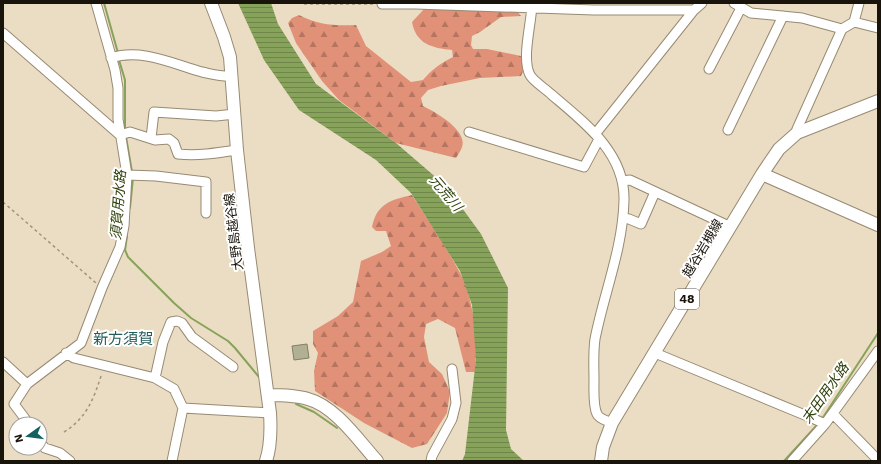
<svg xmlns="http://www.w3.org/2000/svg" width="881" height="464" font-family="'Work Sans','Noto Sans JP',sans-serif">
<defs>
<pattern id="forest-firs" width="22" height="20" patternUnits="userSpaceOnUse"><rect width="22" height="20" fill="#e19177"/><path d="M5 1l3.5 6h-7zM16 11l3.5 6h-7z" fill="#b67560"/></pattern>
<pattern id="water-rules" width="6" height="5" patternUnits="userSpaceOnUse"><rect width="6" height="5" fill="#87a35b"/><path d="M0 2.5h6" fill="none" stroke="#6e8449"/></pattern>
</defs>
<rect width="100%" height="100%" fill="#ebddc3"/>
<!-- forest -->
<path fill="url(#forest-firs)" d="M425,8L516,10L521,16L501,17L480,32L472,36L471,45L473,49H487L521,56L525,67L521,76L480,78L441,86L428,90L421,98L423,106C435,112 468,130 462,147C461,151 458,154 456,158L396,143L339,100L322,81L296,43L288,23L292,18L299,15C318,25 335,26 356,25L366,46L411,82L423,80C431,70 441,63 453,57L452,50C432,48 416,44 412,22Z
M412,195C428,220 445,245 459,271C474,297 478,342 475,372H466L455,328L438,319L426,324L424,337L429,362L442,374L450,392L447,413L427,444L412,448L364,423L315,391L314,371L318,353L313,344V331L338,316L353,302L361,261L382,252L391,246L386,231H376L372,227C377,203 391,200 412,195Z"/>
<!-- water -->
<path fill="url(#water-rules)" d="M238,3H271L278,24L316,84L396,143L446,186L481,234L508,288L506,430L511,449L524,461H462L465,454L476,359L472,305L460,271L411,193L376,160L299,110L264,60Z"/>
<g fill="none" stroke-linecap="round" stroke-linejoin="round">
<!-- stream -->
<path stroke="#87a35b" stroke-width="2" d="M104,3L118,53
M119,60L125,80V130
M126,137L132,172
M130,208L133,178
M127,236L125,250L128,257L174,303L191,318L228,341L235,348L259,377
M296,404L314,412L337,428
M822,419L878,333
M784,461L818,424"/>
</g>
<!-- building -->
<path fill="#b1af94" stroke="#817f66" d="M307,344L309,358L294,360L292,346Z"/>
<g fill="none" stroke-linecap="round" stroke-linejoin="round">
<!-- minor casing -->
<g stroke="#978a72" stroke-width="11">
<path id="minor" d="M532,3C532,22 521,58 530,75C533,81 547,90 552,95C585,123 625,153 624,200C623,248 604,293 595,339C593,353 594,368 594,381C594,390 593,406 597,414C599,419 608,421 612,423
M734,3L751,13L802,18L842,29
M382,4H415L594,10H694
M854,22L878,28
M3,33L120,135L130,132L155,140L169,139L174,143L178,154C198,156 217,153 237,150
M111,58C141,48 173,64 202,72C212,74 222,77 232,76
M709,69L741,8
M728,130L783,16
M469,132L584,167L599,139
M596,133L694,10L702,3
M797,133V129L842,29L854,22L859,3
M151,138L154,112L216,116L235,114
M127,175L156,176L206,182V213
M623,181L630,180L731,227
M623,218L629,219L641,224L655,192
M66,353L74,358L155,378L174,389L183,408L172,461
M655,353L812,418L825,424
M3,362L27,384L81,343L102,288L120,247L124,226L127,175L118,119V88L115,70L96,3
M155,378L163,342L171,322L177,321L182,323L192,337L233,367
M27,384L14,404L29,424
M183,408L270,413
M833,414L878,460
M40,443L45,448L60,453L70,461
M431,461L432,456L452,419L456,403L452,369
M792,461L825,424L878,351"/>
</g>
<!-- major casing -->
<g stroke="#978a72" stroke-width="14">
<path id="major" d="M211,3L224,37L230,57L237,150L248,248L270,413C271,429 271,446 266,461
M762,174L878,225
M268,395C281,395 295,395 308,399C335,406 359,441 377,461
M601,461L603,447L612,423L762,174L779,149L797,133L878,101"/>
</g>
<!-- path -->
<path stroke="#a09581" stroke-width="1.5" stroke-dasharray="3 3" stroke-linecap="butt" d="M304,4H374
M3,202L96,283
M64,432C87,418 94,398 102,373"/>
<!-- minor -->
<use href="#minor" stroke="#fff" stroke-width="9"/>
<!-- major -->
<use href="#major" stroke="#fff" stroke-width="12"/>
</g>
<g text-anchor="middle" stroke-width="4" stroke-linejoin="round" paint-order="stroke">
<!-- shield labels -->
<rect fill="#fff" stroke="#5e5a54" stroke-width="1" x="675" y="289" width="24" height="20" rx="3"/>
<g font-size="12" font-weight="bold" fill="#19140b">
<text x="687" y="303">48</text>
</g>
<!-- street labels -->
<g font-size="13" fill="#19140b" stroke="#fff">
<text transform="translate(233 232) rotate(-97)" y="5">大野島越谷線</text>
<text transform="translate(702 248) rotate(-59)" y="5">越谷岩槻線</text>
</g>
<!-- water labels -->
<g font-size="14" font-style="italic" fill="#2f410a" stroke="#fff">
<text transform="translate(446 193) rotate(50)" y="5">元荒川</text>
<text transform="translate(118 205) rotate(-86)" y="5">須賀用水路</text>
<text transform="translate(825 393) rotate(-55)" y="5">末田用水路</text>
</g>
<!-- quarter labels -->
<g font-size="15" fill="#225d5a" stroke="#fff">
<text x="123" y="344">新方須賀</text>
</g>
</g>
<!-- border -->
<rect width="881" height="464" fill="none" stroke="#19140b" stroke-width="8"/>
<!-- north arrow -->
<g transform="translate(28 436) rotate(256)"><circle r="19" fill="#ffffff" stroke="#a3a19d"/>
<path d="M0-3L7 15L0 10L-7 15Z" fill="#12625f"/>
<text y="-6" font-size="11" font-weight="bold" text-anchor="middle" fill="#19140b">N</text>
</g>
</svg>
